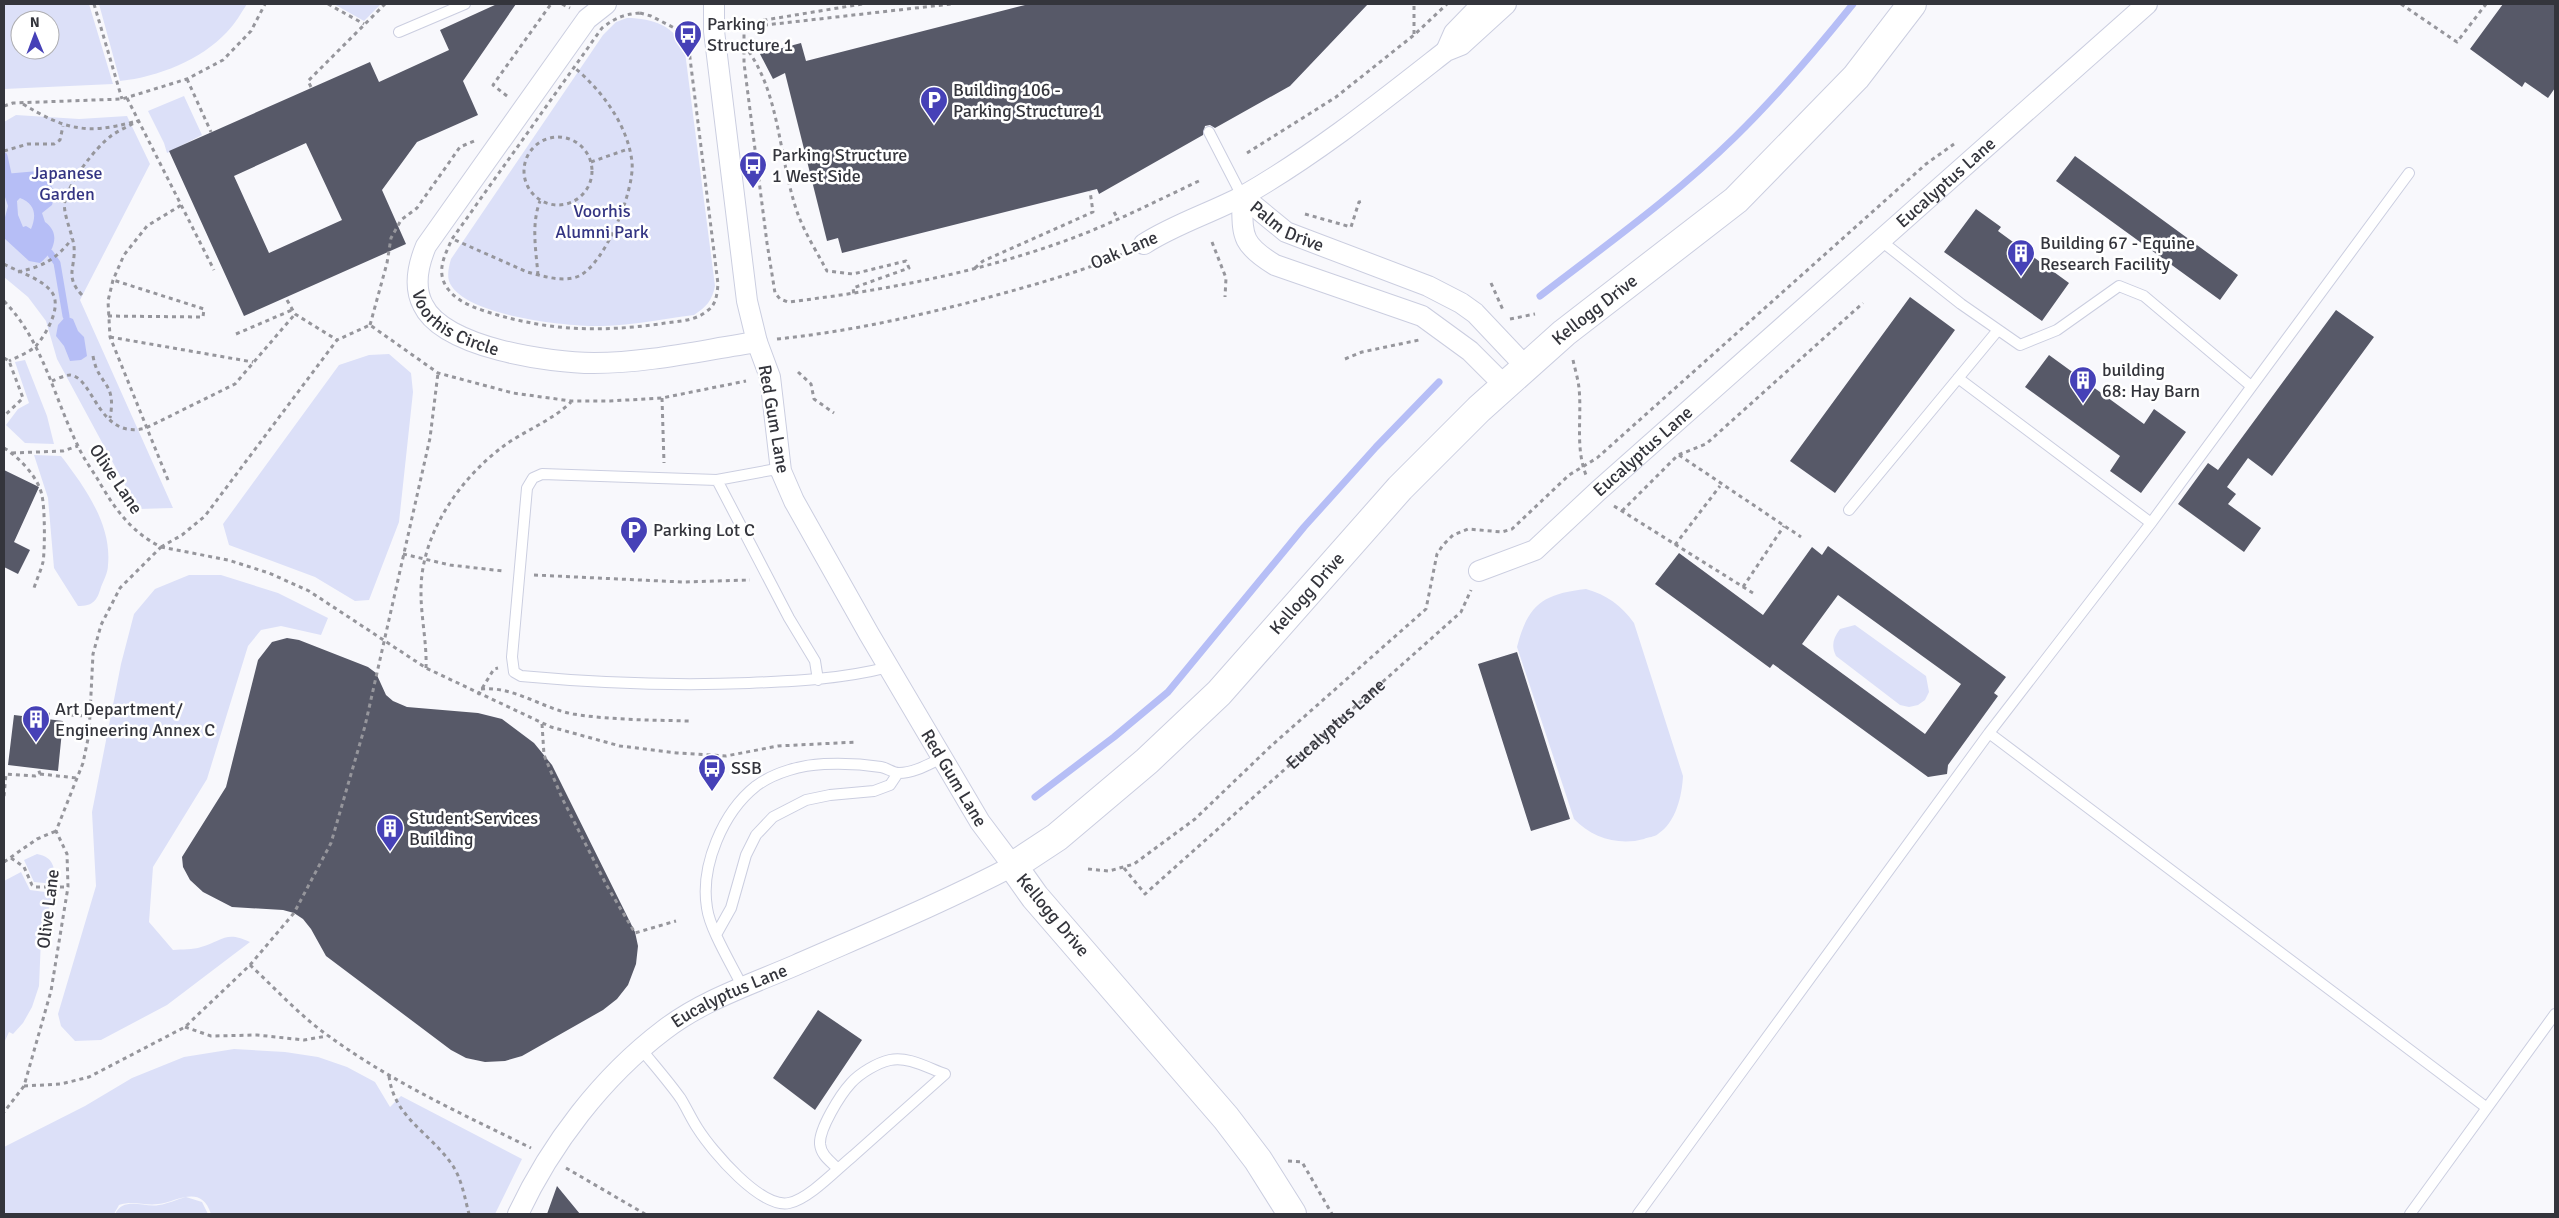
<svg xmlns="http://www.w3.org/2000/svg" width="2559" height="1218" font-family="Signika,sans-serif">
<rect width="100%" height="100%" fill="#f8f8fc"/>
<!-- green -->
<path fill="#dce0f8" fill-rule="evenodd" d="M4,4H89L113,84L4,89ZM20,20H50V50H20Z
M99,4H247C241,13 235,24 227,32C201,60 158,77 120,81Z
M334,4H381L364,21Z
M627,18C653,18 676,26 685,52L715,286C712,301 706,307 694,315C663,319 633,325 602,326C570,327 461,316 449,281C447,274 449,266 451,259L603,35L616,22Z
M184,96L202,135L167,153L164,143L148,111Z
M16,115L79,119L127,116L150,164L80,300L173,508L138,509L57,359L46,321L28,297L4,277V122Z
M389,354L411,373L413,392L399,522L369,600L355,601L315,577L229,545L223,524L339,365L369,355Z
M25,360L47,416L54,444L25,443L6,425L18,409L29,403L15,362Z
M34,455L61,456C84,486 112,524 108,565C108,572 104,580 101,587C97,601 93,606 78,606L54,568L48,498Z
M189,575H221L278,593L328,618L321,635L281,626L261,630L248,646L207,779L153,867L149,922L173,950C182,949 193,950 201,947C222,941 226,930 250,942L167,1005L101,1040L75,1041L61,1026L58,1014L96,886L92,812L121,664L134,614L155,589Z
M1586,589C1607,595 1621,605 1634,623L1683,776C1682,796 1676,822 1658,834C1655,837 1648,837 1644,839C1619,846 1592,838 1574,819L1517,647C1528,604 1543,594 1586,589Z
M1855,625L1926,676L1929,692L1925,700L1918,705L1909,707L1900,705L1836,656C1831,646 1833,638 1840,629Z
M37,854C54,857 55,868 55,884L34,882L24,860Z
M21,872L30,890L53,893L41,939L39,986L32,1007L23,1023L13,1034L9,1032L4,1043V881Z
M234,1049L285,1052L318,1057L347,1067L375,1082L390,1107L401,1096L522,1159L495,1214H211C201,1183 177,1202 158,1204C145,1206 133,1200 119,1205L114,1214H4V1147L85,1106L132,1078L184,1057Z
M186,1197L202,1202L208,1214H115C124,1196 144,1208 159,1205C168,1204 177,1199 186,1197Z"/>
<!-- water -->
<path fill="#b6bef6" fill-rule="evenodd" d="M38,171L47,176L55,194L52,205L42,213L45,222C62,234 53,253 40,263L29,261L4,238V221L8,206L4,194V174ZM20,198C35,204 37,215 31,229L26,226L23,227L18,215L17,201Z
M66,316L73,319L78,331L84,337L87,356L81,360L70,361L64,346L56,336L58,325Z"/>
<g fill="none" stroke-linecap="round" stroke-linejoin="round">
<!-- stream -->
<path stroke="#b6bef6" stroke-width="7" d="M4,156L8,174
M50,253L57,263L66,316
M1540,296C1606,245 1675,196 1735,137C1777,96 1816,50 1853,4
M1035,797L1114,737L1168,692L1304,527L1376,447L1439,382"/>
</g>
<!-- building -->
<path fill="#575968" fill-rule="evenodd" d="M497,4H516L463,81L478,115L417,142L382,190L406,244L244,316L169,151L370,62L379,82L449,50L440,30ZM306,143L342,220L269,253L234,176Z
M1029,4H1368L1290,86L1215,128L1210,125L1205,126L1203,135L1099,194L1097,189L842,253L838,238L827,241L785,73L773,79L760,54L801,43L806,61Z
M2503,4H2555V88L2548,98L2525,82L2522,87L2470,49Z
M2075,156L2238,275L2220,300L2056,181Z
M1976,209L2001,227L1998,231L2069,283L2042,321L1944,252Z
M1910,297L1955,330L1835,493L1790,461Z
M2336,310L2374,337L2272,476L2248,458L2227,487L2236,494L2228,504L2261,528L2244,552L2178,504L2208,463L2218,470Z
M2049,355L2144,424L2154,409L2186,432L2141,493L2110,471L2120,456L2025,387Z
M4,470L39,487L14,542L30,550L18,574L4,567Z
M1828,546L2006,677L1994,693L1998,696L1948,765L1947,774L1928,777L1773,664L1770,668L1655,584L1679,553L1763,615L1812,547L1822,555ZM1838,595L1961,684L1925,734L1802,644Z
M287,638L299,640L368,667L376,673L386,695L393,701L407,707L478,713L502,719L534,743L552,765L635,932L638,946L636,964L628,985L617,999L603,1010L522,1056L505,1061L485,1062L466,1058L451,1050L326,956L311,929L303,919L294,913L283,910L232,907L203,892L190,880L183,867L182,857L226,787L258,660L272,642Z
M1517,652L1570,819L1531,831L1478,664Z
M14,715L63,721L58,771L8,765Z
M818,1010L862,1040L815,1110L773,1078Z
M557,1186L580,1214H547Z"/>
<g fill="none" stroke-linecap="round" stroke-linejoin="round">
<!-- lane casing -->
<g stroke="#cbcee0" stroke-width="12">
<path id="lane" d="M399,32L465,4
M1209,132L1242,196
M2409,173L2151,523L1989,733L2487,1108
M1880,240L1961,304L2020,345L2057,330L2119,286L2144,296L2251,386
M1958,378L2151,523
M781,471L771,470L717,480L542,474L533,478L527,488L512,657L514,672L521,676C597,683 672,686 749,683C797,681 842,679 889,667
M717,480L789,618L815,661L818,680
M1849,510L1998,330
M717,933L731,908L746,855L756,835L773,817L806,800L830,795L874,791L890,785L898,773
M743,988C733,967 710,930 707,908C700,866 723,812 756,786C775,772 802,765 824,764C844,763 862,764 881,767C887,768 893,773 899,773C914,773 929,764 942,758
M641,1049C654,1065 669,1082 681,1099C687,1109 692,1120 698,1129C712,1151 761,1209 789,1203C809,1199 837,1169 853,1156L945,1074C928,1068 908,1056 890,1060C877,1063 860,1073 851,1083C840,1095 819,1129 820,1144C821,1155 830,1161 837,1168
M1638,1214L1989,733
M2410,1214L2555,1014"/>
</g>
<!-- street casing -->
<g stroke="#cbcee0" stroke-width="22">
<g id="street">
<path id="s2" d="M606,4L587,19L426,246C418,265 413,286 423,305C443,348 551,363 594,363C648,363 703,350 757,342"/>
<path d="M1447,49L1454,33L1482,4"/>
<path d="M1242,196C1243,235 1239,243 1275,265L1422,316L1470,351L1505,386"/>
<path id="s3" d="M1242,196L1286,232L1428,286L1461,303L1475,313L1526,367"/>
<path d="M1144,244C1175,224 1211,213 1243,196C1315,155 1381,102 1446,51L1461,45L1506,4"/>
<path id="s4" d="M1479,571L1535,550L1598,491L2147,4"/>
<path id="s5" d="M518,1214C551,1144 602,1077 664,1030C703,1000 752,984 796,965C869,933 942,903 1013,866L980,822L869,634L794,501L781,471L770,377L757,342L747,301L714,31V4"/>
</g>
</g>
<!-- secondary casing -->
<g stroke="#cbcee0" stroke-width="30">
<g id="secondary">
<path id="s6" d="M1292,1214L1258,1160L1226,1118L1035,897L1013,866L1057,837L1147,761L1219,693L1400,488L1479,409L1564,333L1736,200L1856,77L1912,4"/>
</g>
</g>
<!-- path -->
<g stroke="#96969c" stroke-width="3" stroke-dasharray="4 4" stroke-linecap="butt">
<path d="M94,4L122,99"/>
<path d="M328,4L364,24"/>
<path d="M562,4L570,8"/>
<path d="M862,4L759,21L744,27V63L767,243L775,293L780,299L788,302C881,291 971,274 1059,243C1108,226 1154,202 1201,180"/>
<path d="M2401,4L2457,42L2486,4"/>
<path d="M640,13L651,16L684,33L689,50L718,284C717,295 716,305 707,311C694,322 675,321 660,324C600,332 552,331 494,314C478,309 458,303 448,289C435,272 445,255 452,239L602,28C615,18 624,14 640,13Z"/>
<path d="M748,27L951,4"/>
<path d="M1414,34V4"/>
<path d="M744,45C782,93 778,162 799,217C806,235 818,254 827,271L853,274L906,261L909,268L853,288L854,295"/>
<path d="M187,79L211,132"/>
<path d="M311,87L308,81L385,4"/>
<path d="M507,96L493,85L551,4"/>
<path d="M127,98L214,270"/>
<path d="M23,104C64,129 86,135 133,122"/>
<path d="M4,106L13,103L122,99L187,79L223,60L251,31L265,4"/>
<circle cx="558" cy="171" r="34"/>
<path d="M4,151L28,144H54L60,140L63,126"/>
<path d="M1247,153L1336,97L1414,35L1447,4"/>
<path d="M591,162L628,149"/>
<path d="M1114,212L1118,219"/>
<path d="M1305,214L1351,227L1359,202L1364,201"/>
<path d="M455,240L527,272C543,276 563,283 579,276C605,264 635,190 632,162C628,126 603,92 576,69"/>
<path d="M1212,242L1226,278L1225,297"/>
<path d="M4,264C18,272 44,279 53,294C61,309 46,334 36,346C30,352 17,357 9,361"/>
<path d="M975,268L983,261L1093,212L1090,191"/>
<path d="M18,272C44,266 55,260 72,239"/>
<path d="M538,275C536,250 531,225 540,201"/>
<path d="M1491,283L1503,310"/>
<path d="M82,295C64,276 76,268 74,246C72,232 62,212 65,201C69,182 96,147 111,136C119,130 129,126 138,121"/>
<path d="M287,300L295,314L337,340"/>
<path d="M4,301C43,341 54,398 78,446C84,460 94,472 101,485C117,512 133,533 161,547L120,588L101,625L93,654L89,734L83,763L56,831L67,854L68,887L51,991L24,1086L4,1112"/>
<path d="M108,316L203,317L204,309L113,280"/>
<path d="M1510,319L1535,314"/>
<path d="M370,325L387,263L391,238L401,220L417,208L460,147L474,141"/>
<path d="M236,334L292,310"/>
<path d="M110,337L253,362"/>
<path d="M777,339C855,331 932,313 1008,292C1047,281 1089,269 1127,252"/>
<path d="M93,356C98,386 117,381 110,418"/>
<path d="M4,358L9,361L23,398L4,416"/>
<path d="M1345,359L1362,352L1419,340"/>
<path d="M1573,360C1575,369 1578,379 1579,388C1582,417 1575,447 1586,475"/>
<path d="M798,372L811,384L814,399L834,413"/>
<path d="M52,381C57,379 65,375 70,375C94,377 98,441 146,428L235,384L295,314"/>
<path d="M662,398L664,463"/>
<path d="M4,448C19,457 39,478 42,496C45,508 45,550 43,562C41,570 37,579 34,588"/>
<path d="M12,453L63,451L78,446"/>
<path d="M1679,455L1801,537"/>
<path d="M168,480L110,337L108,301L113,280L124,255L147,226L183,204"/>
<path d="M1614,506L1756,595"/>
<path d="M1622,511L1678,455L1706,444L1863,303"/>
<path d="M1675,545L1720,486"/>
<path d="M161,547L228,560L269,573L309,591L426,668L551,727L620,746L677,753L726,756L778,746L857,742"/>
<path d="M161,547L182,535L205,516L337,340L370,325L438,373L513,393L571,401H610L662,398L746,381"/>
<path d="M403,554L450,565L503,571"/>
<path d="M534,575L683,582L750,580"/>
<path d="M1743,587L1784,526"/>
<path d="M426,668C427,643 421,618 421,593C420,536 458,481 501,448C523,431 552,421 571,402"/>
<path d="M481,689C514,686 541,708 573,714C611,720 650,720 689,721"/>
<path d="M478,695L494,669L498,668"/>
<path d="M46,714L90,716"/>
<path d="M542,724L544,755L562,798L607,886L635,933L676,921"/>
<path d="M40,774L77,778"/>
<path d="M4,796L6,774L35,776L40,774L38,768"/>
<path d="M11,858L24,867L32,885L36,887H68"/>
<path d="M4,862L37,839L56,831"/>
<path id="s1" d="M1124,868L1145,894L1461,612L1471,590"/>
<path d="M1088,869L1109,871L1134,864L1195,819L1271,746L1426,609L1437,554L1443,545L1453,535L1468,529L1502,532L1512,529L1569,475L1597,458L1926,164L1954,144"/>
<path d="M250,965C276,989 301,1017 330,1037C392,1082 462,1114 531,1148"/>
<path d="M185,1027L211,1036L257,1035L304,1040L327,1036"/>
<path d="M389,1076C394,1118 431,1133 453,1166C462,1180 465,1199 469,1214"/>
<path d="M24,1086L61,1084L89,1077L185,1027L250,965L294,913L331,843L365,726L430,438L438,373"/>
<path d="M1288,1161L1302,1162L1332,1214"/>
<path d="M566,1168L645,1214"/>
</g>
<!-- lane -->
<use href="#lane" stroke="#fff" stroke-width="10"/>
<!-- street -->
<use href="#street" stroke="#fff" stroke-width="20"/>
<!-- secondary -->
<use href="#secondary" stroke="#fff" stroke-width="28"/>
</g>
<!-- icons -->
<defs>
<g id="bus-pin" transform="scale(1.4375)"><path d="M0 17L-7.5 6A9.5 9.5 0 1 1 7.5 6Z" fill="#4641b7" stroke="#fff"/><path d="M-5-6H5V4H4V6H2V4H-2V6H-4V4H-5ZM-3.5-4V0h7V-4ZM-3.5 1.2v1.5H-2V1.2ZM2 1.2v1.5H3.5V1.2Z" fill="#fff"/></g>
<g id="parking-pin" transform="scale(1.4375)"><path d="M0 17L-7.5 6A9.5 9.5 0 1 1 7.5 6Z" fill="#4641b7" stroke="#fff"/><path d="M-3.5-5.5H1a3.5 3.5 0 0 1 0 7H-1V5.5H-3.5ZM-1-3.4V-.6H.8a1.4 1.4 0 0 0 0-2.8Z" fill="#fff"/></g>
<g id="building-pin" transform="scale(1.4375)"><path d="M0 17L-7.5 6A9.5 9.5 0 1 1 7.5 6Z" fill="#4641b7" stroke="#fff"/><path d="M-4-6H4V6H1V3H-1V6H-4ZM-2.5-4.3h1.7v1.8h-1.7ZM.8-4.3h1.7v1.8H.8ZM-2.5-1h1.7V.8h-1.7ZM.8-1h1.7V.8H.8Z" fill="#fff"/></g>
</defs>
<g fill-rule="evenodd">
<use href="#bus-pin" x="688" y="34"/>
<use href="#parking-pin" x="934" y="100"/>
<use href="#bus-pin" x="753" y="165"/>
<use href="#building-pin" x="2021" y="253"/>
<use href="#building-pin" x="2083" y="380"/>
<use href="#parking-pin" x="634" y="530"/>
<use href="#building-pin" x="36" y="719"/>
<use href="#bus-pin" x="712" y="768"/>
<use href="#building-pin" x="390" y="828"/>
</g>
<g text-anchor="middle" stroke-width="5" stroke-linejoin="round" paint-order="stroke">
<!-- poi labels -->
<g font-size="18" fill="#34353c" stroke="#fff" text-anchor="start">
<text x="707" y="30">Parking<tspan x="707" dy="21">Structure 1</tspan></text>
<text x="953" y="96">Building 106 -<tspan x="953" dy="21">Parking Structure 1</tspan></text>
<text x="772" y="161">Parking Structure<tspan x="772" dy="21">1 West Side</tspan></text>
<text x="2040" y="249">Building 67 - Equine<tspan x="2040" dy="21">Research Facility</tspan></text>
<text x="2102" y="376">building<tspan x="2102" dy="21">68: Hay Barn</tspan></text>
<text x="653" y="536">Parking Lot C</text>
<text x="55" y="715">Art Department/<tspan x="55" dy="21">Engineering Annex C</tspan></text>
<text x="731" y="774">SSB</text>
<text x="409" y="824">Student Services<tspan x="409" dy="21">Building</tspan></text>
</g>
<!-- park labels -->
<g font-size="18" fill="#343583" stroke="#fff">
<text x="67" y="179">Japanese<tspan x="67" dy="21">Garden</tspan></text>
<text x="602" y="217">Voorhis<tspan x="602" dy="21">Alumni Park</tspan></text>
</g>
<!-- street labels -->
<g font-size="18" fill="#34353c" stroke="#fff">
<text dy="6" stroke="none"><textPath href="#s4" startOffset="611">Eucalyptus Lane</textPath></text>
<text dy="6" stroke="none"><textPath href="#s3" startOffset="55">Palm Drive</textPath></text>
<text transform="translate(1124 250) rotate(-23)" y="6">Oak Lane</text>
<text dy="6" stroke="none"><textPath href="#s6" startOffset="1254">Kellogg Drive</textPath></text>
<text dy="6" stroke="none"><textPath href="#s2" startOffset="401">Voorhis Circle</textPath></text>
<text transform="translate(774 419) rotate(80)" y="6">Red Gum Lane</text>
<text dy="6" stroke="none"><textPath href="#s4" startOffset="206">Eucalyptus Lane</textPath></text>
<text transform="translate(116 479) rotate(56)" y="6">Olive Lane</text>
<text dy="6" stroke="none"><textPath href="#s6" startOffset="849">Kellogg Drive</textPath></text>
<text dy="6" stroke="none"><textPath href="#s1" startOffset="289">Eucalyptus Lane</textPath></text>
<text transform="translate(954 778) rotate(59)" y="6">Red Gum Lane</text>
<text transform="translate(48 909) rotate(-83)" y="6">Olive Lane</text>
<text transform="translate(1053 915) rotate(50)" y="6">Kellogg Drive</text>
<text dy="6" stroke="none"><textPath href="#s5" startOffset="311">Eucalyptus Lane</textPath></text>
</g>
</g>
<!-- border -->
<rect width="2559" height="1218" fill="none" stroke="#34353c" stroke-width="10"/>
<!-- north arrow -->
<g transform="translate(35 35) rotate(359)"><circle r="24" fill="#ffffff" stroke="#aeaeb1"/>
<path d="M0-4L9 19L0 12L-9 19Z" fill="#4641b7"/>
<text y="-8" font-size="14" font-weight="bold" text-anchor="middle" fill="#34353c">N</text>
</g>
</svg>
